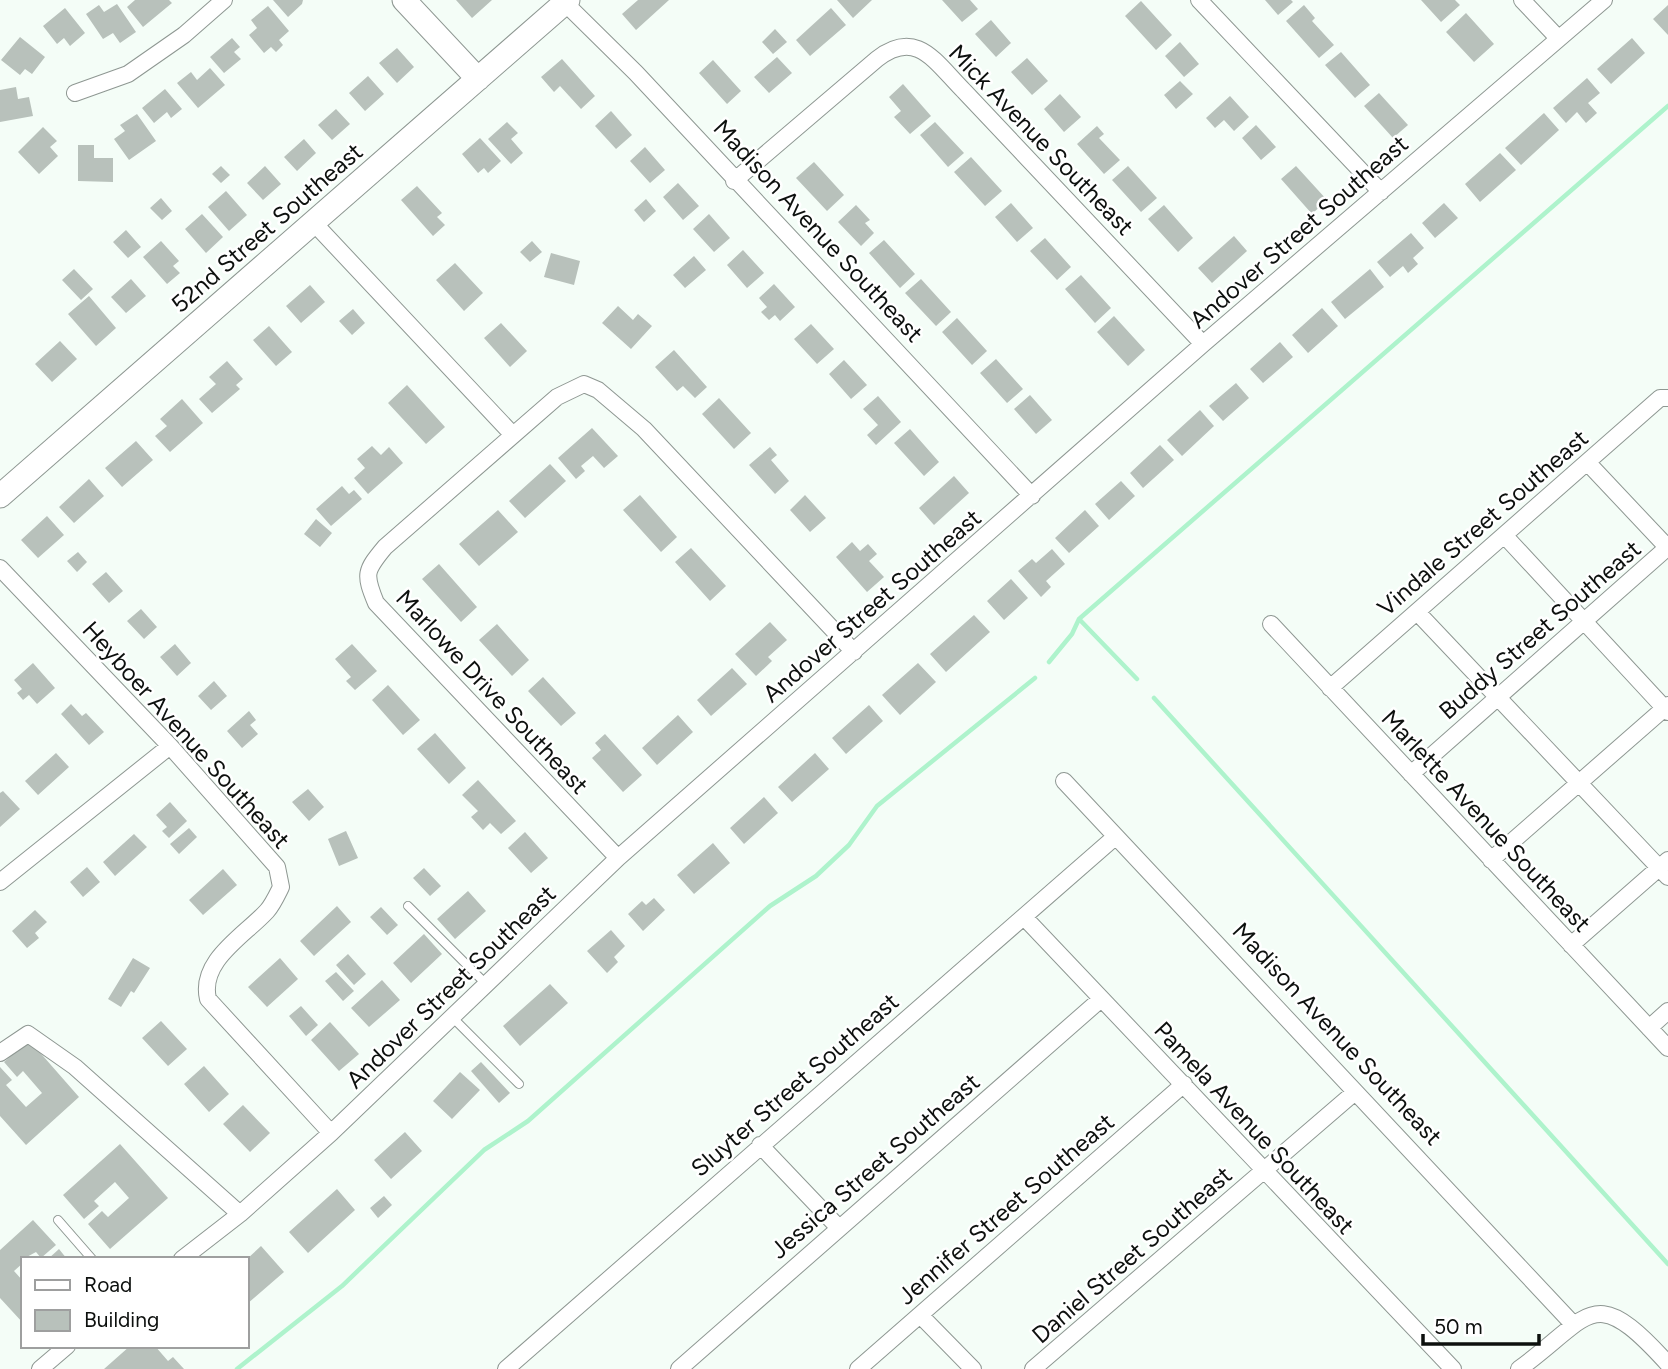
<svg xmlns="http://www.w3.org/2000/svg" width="1668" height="1369" font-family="Figtree,sans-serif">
<rect width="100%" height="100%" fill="#f4fdf7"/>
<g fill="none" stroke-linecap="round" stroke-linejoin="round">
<!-- stream -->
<path stroke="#aef3cc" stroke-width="4.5" d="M1079,619L1137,679
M1049,662L1072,634L1079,619L1668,106
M1154,698L1668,1264
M237,1369L342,1286L484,1150L528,1121L770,906L816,876L849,845L877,806L1035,678"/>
</g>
<!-- building -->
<path fill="#b8c1bb" d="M135,0H169L172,3L143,27L127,7Z
M273,0H303L302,4L288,17Z
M456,0H492L472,18Z
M638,0H669L636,30L622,14Z
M837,0H872L853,18Z
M942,0H970L978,9L962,22Z
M1265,0H1291L1293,2L1278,15Z
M1421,0H1455L1460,5L1441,22Z
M1141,1L1172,35L1156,50L1125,16Z
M117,4L136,32L120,43L113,33L103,39L86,14L99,5L104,12Z
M1304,5L1315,18L1312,21L1334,45L1319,58L1286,21Z
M1668,5V35L1653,19Z
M268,6L289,31L279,40L283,45L276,52L271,47L264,53L249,35L257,28L251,20Z
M65,8L85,33L70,46L64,38L57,44L43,26Z
M831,8L846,25L810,56L796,40Z
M1466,13L1494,44L1474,62L1446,32Z
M991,20L1011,43L996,57L975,34Z
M775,29L787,42L773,54L762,42Z
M20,37L45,57L32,74L25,69L20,75L1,60Z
M232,38L240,47L234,52L241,59L224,73L210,57Z
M1632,38L1645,53L1611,84L1597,69Z
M1180,42L1199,64L1184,77L1165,56Z
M397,48L414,67L397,83L379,63Z
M1341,52L1370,85L1355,98L1325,65Z
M777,57L792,73L769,93L754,77Z
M1027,58L1048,81L1032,95L1011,72Z
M562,59L595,96L581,109L560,86L554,92L541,77Z
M713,60L741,91L727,104L699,73Z
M210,68L225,85L198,108L177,83L191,72L197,80Z
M368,76L384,94L365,111L349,93Z
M1587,78L1600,93L1588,103L1597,113L1586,123L1577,112L1566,123L1553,108Z
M1180,81L1193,94L1176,109L1164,95Z
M903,84L931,116L910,134L894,117L901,111L889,97Z
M16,87L18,99L29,97L33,116L0,122V90Z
M165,89L182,109L171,118L167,112L154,123L142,108Z
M1379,93L1408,125L1393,138L1364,106Z
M1060,94L1081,117L1064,132L1044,109Z
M1230,96L1249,117L1234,131L1224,120L1215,128L1206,118Z
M336,109L350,124L332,140L318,125Z
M611,111L632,135L616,149L595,126Z
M1544,113L1559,130L1521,165L1505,148Z
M137,114L156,141L129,160L114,139L125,131L120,125Z
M507,122L518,133L511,139L523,153L511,164L488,139Z
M935,122L964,153L948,167L920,135Z
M1256,125L1276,147L1261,160L1242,138Z
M1097,126L1104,134L1099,138L1120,160L1104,174L1077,144Z
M43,127L57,141L50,147L58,156L39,174L18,152Z
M480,138L501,161L488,173L484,168L478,173L462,154Z
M304,139L316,153L297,171L284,157Z
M78,145H94V158H113V182L78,181Z
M645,147L665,170L650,183L630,161Z
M1500,153L1516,170L1480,202L1465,184Z
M971,157L1002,191L985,206L954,172Z
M814,162L844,195L827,211L796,178Z
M221,166L230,175L221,183L212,174Z
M265,166L281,184L263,200L247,183Z
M1128,166L1157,198L1141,212L1112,180Z
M1296,166L1327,200L1312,214L1281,179Z
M678,183L699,206L683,220L663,197Z
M417,186L442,213L437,217L445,225L433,236L401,200Z
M226,191L247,215L229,231L208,207Z
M161,198L172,211L162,220L150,208Z
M646,199L656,211L644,222L634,210Z
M1011,203L1033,228L1017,242L995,217Z
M1444,203L1458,218L1435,238L1422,223Z
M856,205L870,220L865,223L874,233L861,246L838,222Z
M1164,205L1193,238L1178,252L1148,219Z
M202,214L223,237L206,253L185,229Z
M709,214L730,238L714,252L693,229Z
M126,230L141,247L128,258L113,242Z
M1411,233L1424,248L1413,258L1418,264L1408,273L1403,266L1390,277L1377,262Z
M1234,236L1247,251L1212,283L1198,268Z
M1045,238L1071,267L1057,280L1030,251Z
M884,240L915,274L900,288L869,253Z
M161,241L179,261L173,266L180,273L167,284L143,257Z
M532,241L542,252L530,262L520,252Z
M743,250L764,273L747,288L727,265Z
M551,253L580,261L574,285L544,277Z
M694,256L706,270L685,288L673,275Z
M455,263L483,293L464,311L436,280Z
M74,269L93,289L81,300L62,280Z
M1370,269L1384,287L1345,319L1331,302Z
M1081,275L1111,308L1095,323L1065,289Z
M131,279L146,296L126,313L111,297Z
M921,279L951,312L936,326L905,293Z
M774,284L795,307L780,321L775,315L769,320L761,312L767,307L759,298Z
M310,285L325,302L301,323L286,306Z
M89,296L116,328L96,346L68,314Z
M618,306L633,320L638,314L652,326L631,349L602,323Z
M1322,308L1338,326L1308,353L1292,335Z
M353,309L365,323L352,335L339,321Z
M1114,316L1145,350L1128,366L1097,332Z
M957,318L987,351L972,365L942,332Z
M501,323L527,351L510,367L484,338Z
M811,324L834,349L817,364L794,339Z
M269,326L292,352L276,366L253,340Z
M60,341L77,359L52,382L35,364Z
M1280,342L1293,357L1263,383L1250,369Z
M674,350L707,387L695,398L683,386L677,391L655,367Z
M996,359L1023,389L1007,403L980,373Z
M844,360L867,385L851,399L829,374Z
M227,361L243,379L236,385L240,389L212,413L199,399L216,384L209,377Z
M1236,383L1249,398L1223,421L1209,406Z
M407,385L445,427L426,444L388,403Z
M1030,395L1052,420L1036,434L1014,409Z
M878,396L901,422L876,445L867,435L878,425L863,409Z
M719,398L751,433L734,449L702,414Z
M182,399L203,423L170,452L155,436L167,426L160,419Z
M1200,410L1214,426L1182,456L1167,440Z
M592,428L618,456L604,468L593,456L581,466L585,471L576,479L558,458Z
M910,429L939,462L924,476L894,443Z
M136,441L153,460L122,487L105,468Z
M1160,445L1174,460L1143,488L1130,473Z
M372,446L381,455L389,447L403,463L368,494L354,478L365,468L357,459Z
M770,447L777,455L771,460L789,481L775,494L749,465Z
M550,464L566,481L525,518L509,501Z
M954,476L969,493L934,525L919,508Z
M89,479L104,496L74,523L59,507Z
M1121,481L1135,496L1109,520L1095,504Z
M342,486L349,494L354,490L362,499L331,526L316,509Z
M640,495L677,537L661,552L623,510Z
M805,495L826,518L810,532L790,510Z
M498,510L518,532L479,566L459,544Z
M1085,510L1099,526L1069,553L1055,538Z
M47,516L64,535L38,558L21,540Z
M316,519L332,533L320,547L304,534Z
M852,542L860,551L868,544L877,554L869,561L884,577L867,592L836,557Z
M691,548L726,586L710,601L675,562Z
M1052,549L1065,564L1046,581L1051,587L1041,597L1018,571L1032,559L1036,563Z
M78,552L87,562L77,572L67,561Z
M439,564L477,607L461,622L422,579Z
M106,572L123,591L109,603L92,584Z
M1011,579L1028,598L1004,620L987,601Z
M141,609L157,627L144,639L127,621Z
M974,615L990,632L946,672L930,654Z
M770,622L787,640L768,657L772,661L756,676L735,654Z
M497,624L529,660L512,676L479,640Z
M175,644L191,663L177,676L160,657Z
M352,644L377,671L355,690L346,681L351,677L335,659Z
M33,663L55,688L37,704L29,695L23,700L17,693L22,689L14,680Z
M918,663L936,682L900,715L882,695Z
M732,668L747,684L711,716L697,700Z
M543,677L576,713L561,726L528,691Z
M214,681L227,696L211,710L198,696Z
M388,685L420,720L403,735L372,700Z
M71,704L82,716L86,713L104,732L89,745L61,714Z
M869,705L883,721L846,754L832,738Z
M249,711L256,720L250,725L258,734L242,748L227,731Z
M678,715L693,732L657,765L642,748Z
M435,733L466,768L449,784L417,749Z
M605,734L642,775L623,792L592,758L601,750L595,743Z
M56,753L69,767L38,795L25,781Z
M815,753L829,769L792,802L778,787Z
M478,780L516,821L501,834L490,823L483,830L471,817L478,811L462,795Z
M308,789L324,807L309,821L292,802Z
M3,791L20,809L0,827V793Z
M764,797L778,813L744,844L730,828Z
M170,802L187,821L169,838L162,831L167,827L156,815Z
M189,828L197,837L179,854L170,844Z
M346,831L358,858L339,866L328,839Z
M525,832L548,858L531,873L508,848Z
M134,834L147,847L115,876L103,862Z
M713,843L730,863L694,894L677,875Z
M87,867L100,882L83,897L70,882Z
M424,868L441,886L430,896L413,878Z
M223,869L237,885L203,915L189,900Z
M468,891L486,911L455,939L437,919Z
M654,898L665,910L643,931L628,914L642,901L646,905Z
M337,906L351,922L314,956L300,941Z
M381,907L398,925L387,935L370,917Z
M35,910L47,922L35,933L39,938L27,948L12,931Z
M611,930L625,946L614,957L618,962L607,973L587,951Z
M424,934L442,954L411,983L393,963Z
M348,954L366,974L354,985L336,965Z
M133,958L150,968L134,993L131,991L121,1007L108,999Z
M280,958L298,979L267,1007L248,987Z
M336,972L354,991L343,1001L325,981Z
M382,980L400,1000L369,1027L351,1008Z
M550,984L568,1003L520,1046L503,1026Z
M301,1006L318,1025L306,1036L289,1016Z
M161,1021L187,1049L168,1066L142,1038Z
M330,1022L359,1054L339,1071L311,1040Z
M29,1040L79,1097L26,1145L0,1116V1067L12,1080L6,1085L26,1107L42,1093L23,1071L17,1077L4,1062Z
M481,1062L510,1093L499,1103L471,1071Z
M204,1066L229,1094L209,1112L184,1084Z
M460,1072L480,1090L452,1119L433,1101Z
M243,1105L270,1133L250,1152L223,1124Z
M405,1132L422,1151L391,1179L374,1160Z
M120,1144L168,1198L110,1249L88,1224L102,1211L108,1217L129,1198L115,1182L94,1201L99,1206L84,1219L63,1195Z
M337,1189L355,1210L308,1253L289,1232Z
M384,1196L392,1205L378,1218L370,1208Z
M33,1220L56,1245L41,1258L36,1252L23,1259V1263L14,1271L23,1281V1323L0,1298V1250Z
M261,1246L284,1272L247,1304V1259Z
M59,1249L67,1259H48Z
M130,1346H155L168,1361L173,1357L184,1369H104Z"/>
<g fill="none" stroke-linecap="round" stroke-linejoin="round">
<!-- lane casing -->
<g stroke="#8e9792" stroke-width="10">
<path id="lane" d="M408,906L487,985
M452,1017L519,1084
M58,1220L92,1259"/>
</g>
<!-- street casing -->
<g stroke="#8e9792" stroke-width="18">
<path id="street" d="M1199,0L1381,192
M1522,0L1558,38
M565,3L636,73L1032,496
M75,93L128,74L184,35L224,0
M734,181L877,59C917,28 935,62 964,91L1203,344
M313,222L513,435
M1587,462L1668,548
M1504,535L1668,712
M0,568L170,746L277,867L281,887C277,895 273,904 267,911C244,936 199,961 208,999L331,1133
M1417,612L1668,877
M1271,624L1668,1048
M1330,688L1660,398H1668
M1411,774L1668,547
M1064,781L1572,1323
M618,858L376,603C364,574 365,571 385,547L557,397L584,384L598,390L644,429L854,652
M1491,860L1668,705
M0,882L170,746
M1024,917L1453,1369
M1571,945L1668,860
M1649,1028L1668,1011
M0,1053L28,1034L75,1067L240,1214
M760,1145L839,1228
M182,1259L240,1214L331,1133L618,858L1203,344L1604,0
M920,1315L973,1369
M40,1369L67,1346
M506,1369L1115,837
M679,1369L1101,999
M858,1369L1184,1084
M1033,1369L1355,1092
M1519,1369C1592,1316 1592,1280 1668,1364"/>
</g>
<!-- secondary casing -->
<g stroke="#8e9792" stroke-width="25">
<path id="secondary" d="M404,0L478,79
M0,496L568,0"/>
</g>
<!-- lane -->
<use href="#lane" stroke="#fff" stroke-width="8"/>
<!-- street -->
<use href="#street" stroke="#fff" stroke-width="16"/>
<!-- secondary -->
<use href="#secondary" stroke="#fff" stroke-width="23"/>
</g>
<g text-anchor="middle" stroke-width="5" stroke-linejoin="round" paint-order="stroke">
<!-- street labels -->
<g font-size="24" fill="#0d100e" stroke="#fff">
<text transform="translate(1041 140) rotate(46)" y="8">Mick Avenue Southeast</text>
<text transform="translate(267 228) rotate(-41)" y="8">52nd Street Southeast</text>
<text transform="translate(818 231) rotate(47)" y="8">Madison Avenue Southeast</text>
<text transform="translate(1299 232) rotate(-41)" y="8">Andover Street Southeast</text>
<text transform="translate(1483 523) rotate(-41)" y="8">Vindale Street Southeast</text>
<text transform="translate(872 606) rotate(-41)" y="8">Andover Street Southeast</text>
<text transform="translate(1540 630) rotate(-41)" y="8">Buddy Street Southeast</text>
<text transform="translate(492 692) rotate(47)" y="8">Marlowe Drive Southeast</text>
<text transform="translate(186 735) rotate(48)" y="8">Heyboer Avenue Southeast</text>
<text transform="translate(1486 821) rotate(47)" y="8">Marlette Avenue Southeast</text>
<text transform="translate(451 987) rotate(-44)" y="8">Andover Street Southeast</text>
<text transform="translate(1337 1034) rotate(47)" y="8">Madison Avenue Southeast</text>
<text transform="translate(795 1085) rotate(-41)" y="8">Sluyter Street Southeast</text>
<text transform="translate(1254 1128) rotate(47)" y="8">Pamela Avenue Southeast</text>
<text transform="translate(875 1166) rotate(-41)" y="8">Jessica Street Southeast</text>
<text transform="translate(1006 1209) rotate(-41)" y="8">Jennifer Street Southeast</text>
<text transform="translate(1132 1255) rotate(-41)" y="8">Daniel Street Southeast</text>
</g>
</g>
<!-- legend -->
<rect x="21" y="1257" width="228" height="91" fill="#ffffff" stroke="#9e9f9f" stroke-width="2"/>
<rect x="35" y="1280" width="35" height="10" fill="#ffffff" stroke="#9e9f9f" stroke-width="2"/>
<text x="84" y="1292" font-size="21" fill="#0d100e">Road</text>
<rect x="35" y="1310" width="35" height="21" fill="#b8c1bb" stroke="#9e9f9f" stroke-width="2"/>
<text x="84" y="1327" font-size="21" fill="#0d100e">Building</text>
<!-- scale -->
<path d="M1423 1334v10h116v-10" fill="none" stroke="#0d100e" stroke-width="3.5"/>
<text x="1434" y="1334" font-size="21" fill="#0d100e" stroke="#ffffff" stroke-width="5" paint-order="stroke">50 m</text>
</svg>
